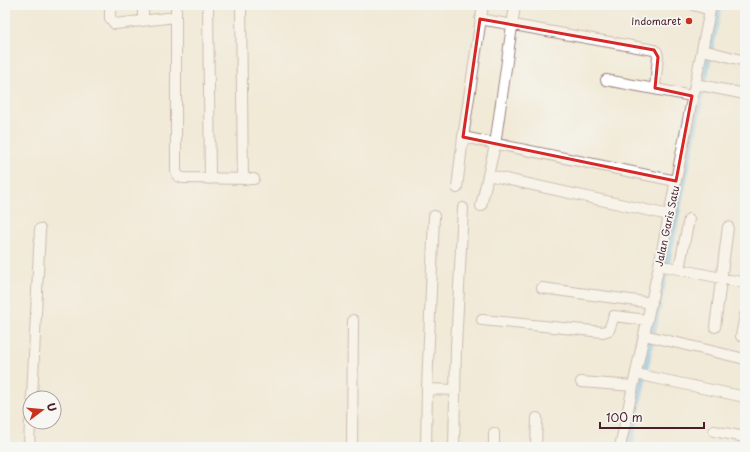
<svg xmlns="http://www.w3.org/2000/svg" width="750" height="452" font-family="'Playpen Sans',sans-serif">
<rect width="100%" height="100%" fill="#f6f6f2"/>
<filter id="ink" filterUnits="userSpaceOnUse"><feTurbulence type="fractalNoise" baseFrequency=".025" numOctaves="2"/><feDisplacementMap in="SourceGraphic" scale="8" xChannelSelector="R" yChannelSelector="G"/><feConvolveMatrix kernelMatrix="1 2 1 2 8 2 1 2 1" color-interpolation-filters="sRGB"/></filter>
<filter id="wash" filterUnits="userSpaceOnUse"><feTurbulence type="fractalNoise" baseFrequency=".012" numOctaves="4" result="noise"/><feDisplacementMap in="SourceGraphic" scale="16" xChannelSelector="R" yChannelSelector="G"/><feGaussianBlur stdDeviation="0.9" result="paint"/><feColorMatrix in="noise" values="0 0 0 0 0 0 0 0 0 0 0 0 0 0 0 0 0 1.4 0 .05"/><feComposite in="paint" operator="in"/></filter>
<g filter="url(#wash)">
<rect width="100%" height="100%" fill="#f1ead7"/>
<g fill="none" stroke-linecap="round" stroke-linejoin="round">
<!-- canal -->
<path stroke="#70bae9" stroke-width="7" d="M629,447L719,5"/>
</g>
</g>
<g filter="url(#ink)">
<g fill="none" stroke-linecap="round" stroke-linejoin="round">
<!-- minor casing -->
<g stroke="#9e8481" stroke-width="12">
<path id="minor" d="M110,5V18L115,24L176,17V171L178,176L183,178L254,179
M143,5V21
M176,5V17
M208,5L210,179
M241,5L243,179
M483,5L463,137L676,181
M694,5L710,10
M480,19L654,50L657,52L658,57L655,88
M703,50L745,61
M606,80L692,96
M695,84L745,94
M488,175L669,215
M457,188L463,137
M481,206L495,145L515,5
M659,265L745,283
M679,269L689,219
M542,288L652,303
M482,320L603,332L609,330L614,316L647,320
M715,327L728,227
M644,335L745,359
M741,336L745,315
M636,374L745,397
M581,382L633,386
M427,389L455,390
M32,398L40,229
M714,431L745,437
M29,447L30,422
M352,447L353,320
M426,447L427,389L434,216
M454,447L456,347L463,208
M494,447V433
M536,447L537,418
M620,447L659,265L711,5"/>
</g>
<!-- minor -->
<use href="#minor" stroke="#fff" stroke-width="10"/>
</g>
</g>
<!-- marked area -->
<path d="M0 0H750V452H0ZM480,19L654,50L658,57L655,88L692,96L676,181L463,137Z" fill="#f1ead7" fill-opacity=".55" fill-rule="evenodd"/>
<path fill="none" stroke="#d62828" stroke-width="3" stroke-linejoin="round" d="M480,19L654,50L658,57L655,88L692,96L676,181L463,137Z"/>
<!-- markers -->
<circle fill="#c8321e" stroke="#f6f6f2" stroke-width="1.5" cx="689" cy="21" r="4"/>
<g text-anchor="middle" stroke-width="3.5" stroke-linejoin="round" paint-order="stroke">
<!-- poi labels -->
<g font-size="10" fill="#4a1f2b" stroke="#f6f6f2" text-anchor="end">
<text x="681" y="25">Indomaret</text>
</g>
<!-- street labels -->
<g font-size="10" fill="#4a1f2b" stroke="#f6f6f2">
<text transform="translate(667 226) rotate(-78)" y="4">Jalan Garis Satu</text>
</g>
</g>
<!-- margin -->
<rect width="750" height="452" fill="none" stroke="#f6f6f2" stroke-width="20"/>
<!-- north arrow -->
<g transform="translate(42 410) rotate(74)"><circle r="19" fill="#f6f6f2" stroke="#b1a0a2"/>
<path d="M0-3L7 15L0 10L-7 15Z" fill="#c8321e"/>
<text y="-6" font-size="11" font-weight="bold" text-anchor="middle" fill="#4a1f2b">U</text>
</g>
<!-- scale -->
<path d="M600 422v6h104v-6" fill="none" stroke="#4a1f2b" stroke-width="2"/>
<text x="606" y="422" font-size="12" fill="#4a1f2b" stroke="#f6f6f2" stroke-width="3" paint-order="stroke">100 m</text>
</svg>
